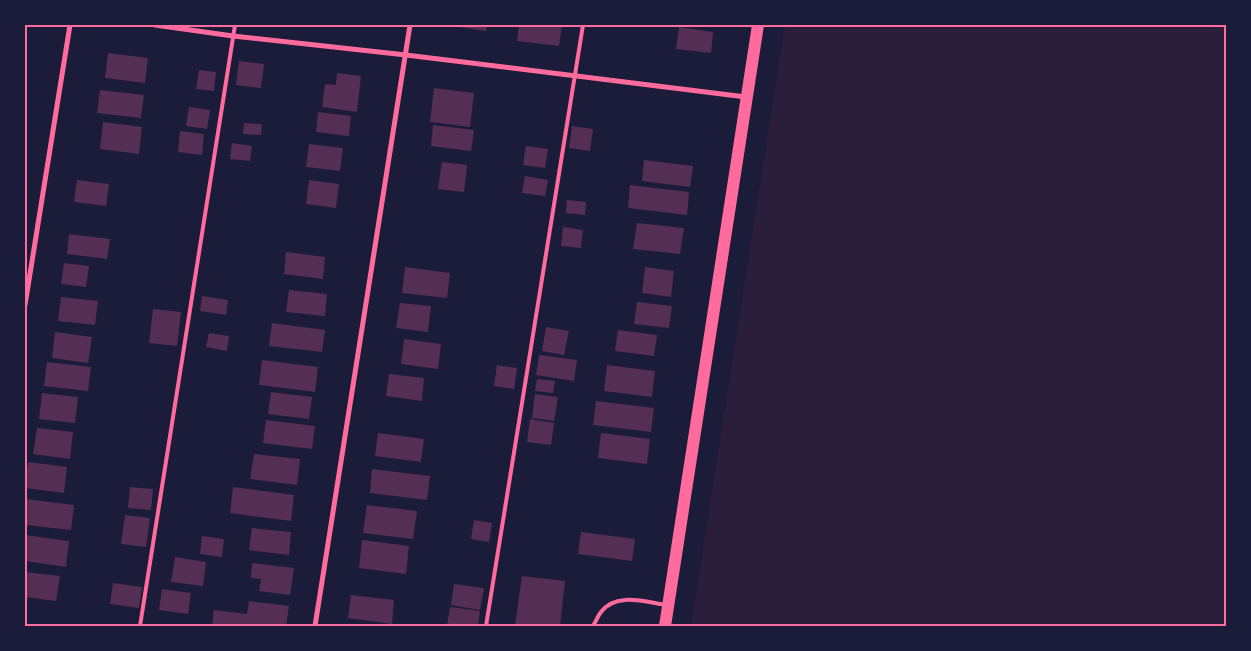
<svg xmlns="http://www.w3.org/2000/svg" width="1251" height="651" font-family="'IBM Plex Sans',sans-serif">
<rect width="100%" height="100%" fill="#1b1b3a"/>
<!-- green -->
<path fill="#2a1e3b" d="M785,25H1226V626H691Z"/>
<!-- building -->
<path fill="#542f53" d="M445,25H487L486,31Z
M519,25H562L559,46L517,41Z
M679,27L713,32L711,53L676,49Z
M108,53L148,58L145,83L105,78Z
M239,61L264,64L261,88L236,85Z
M199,70L216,72L214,91L196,89Z
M337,73L361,76L357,112L322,107L325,84L336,85Z
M434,88L474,93L470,127L430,122Z
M100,90L144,95L141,118L97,113Z
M189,107L210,110L207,129L186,126Z
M318,112L351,116L349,136L316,132Z
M103,122L142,127L139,154L100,149Z
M244,123L262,124L261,135L243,134Z
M433,125L474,130L471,151L431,146Z
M572,126L593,129L590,151L569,148Z
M180,131L204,134L202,155L178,152Z
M232,143L252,146L250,161L230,159Z
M309,144L343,148L340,171L306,167Z
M526,146L548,149L545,168L523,165Z
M644,160L693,166L690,187L642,181Z
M442,162L467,165L464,192L438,189Z
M525,176L548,180L545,196L522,193Z
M77,180L109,184L106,206L74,202Z
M309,180L339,184L336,208L306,204Z
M630,185L689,192L687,215L628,208Z
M567,200L586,202L585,215L566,213Z
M637,223L684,228L680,254L633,249Z
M563,227L583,230L581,248L561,246Z
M69,234L110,239L107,259L67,254Z
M286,252L325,257L323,279L284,274Z
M64,263L89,266L86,287L61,284Z
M405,267L450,273L447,298L402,293Z
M645,267L674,271L671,297L642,293Z
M289,290L327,294L325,316L286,312Z
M202,296L228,300L226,315L200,311Z
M61,297L98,301L95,325L58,321Z
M637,302L672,306L669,328L634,324Z
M400,303L431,306L428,332L396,328Z
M153,309L181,312L177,346L149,343Z
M272,323L325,330L322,352L269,346Z
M546,327L569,331L564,355L542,351Z
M618,330L657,335L654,356L615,351Z
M55,332L92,337L88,363L52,358Z
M209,333L229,336L227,351L206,347Z
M404,339L441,344L438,369L401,364Z
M539,355L577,360L574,381L536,375Z
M262,360L318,367L315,392L259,385Z
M47,362L91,367L88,391L44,386Z
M497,365L517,368L514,389L494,386Z
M607,365L655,371L652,397L604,391Z
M389,374L424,378L422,401L386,396Z
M537,379L555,381L553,393L535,391Z
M271,392L312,397L309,419L268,414Z
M42,393L78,397L75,423L39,419Z
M535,394L558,397L554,421L532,418Z
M596,401L654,408L651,432L593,425Z
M530,419L554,423L551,445L527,442Z
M266,420L315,426L312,449L263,443Z
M37,428L73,432L70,459L33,454Z
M378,433L424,439L421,462L375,456Z
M601,433L650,439L647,464L598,458Z
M254,454L300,459L297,485L250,479Z
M28,462L67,467L64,493L25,488Z
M372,469L430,476L427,500L370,493Z
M130,487L153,489L151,510L128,508Z
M233,487L294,495L291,521L230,513Z
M25,499L74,505L71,530L25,525Z
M367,505L417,511L413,539L363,533Z
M125,515L150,518L146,547L121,544Z
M474,520L492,523L489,542L471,539Z
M252,528L291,532L289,555L249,550Z
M581,532L635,539L632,561L578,554Z
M25,535L69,541L66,567L25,561Z
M202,536L224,539L222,557L200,554Z
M362,540L409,546L406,574L359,568Z
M175,557L206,562L203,586L171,582Z
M252,563L294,568L290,595L259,591L261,579L251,578Z
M25,572L60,576L56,601L25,597Z
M522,576L565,581L560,626H515Z
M113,583L142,587L139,608L110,604Z
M454,584L484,588L480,610L451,605Z
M162,589L191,593L188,614L159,610Z
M351,595L394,600L392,624L348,618Z
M249,601L289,606L286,626H212L214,610L247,614Z
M450,607L480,611L478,626H447Z"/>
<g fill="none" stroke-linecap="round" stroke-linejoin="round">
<!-- service -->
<path stroke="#ff6b9d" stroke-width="4" d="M140,626L235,25
M486,626L583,25
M593,626C596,621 598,616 601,612C616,592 645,602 666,605"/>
<!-- minor -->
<path stroke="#ff6b9d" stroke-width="5" d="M155,25L233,36L406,55L746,97
M25,305L70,25
M315,626L410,25"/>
<!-- primary -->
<path stroke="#ff6b9d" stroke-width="12" d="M665,626L758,25"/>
</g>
<!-- border -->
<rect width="1251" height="651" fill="none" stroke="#1b1b3a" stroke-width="52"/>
<rect x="26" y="26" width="1199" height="599" fill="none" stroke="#ff6b9d" stroke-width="2"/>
</svg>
